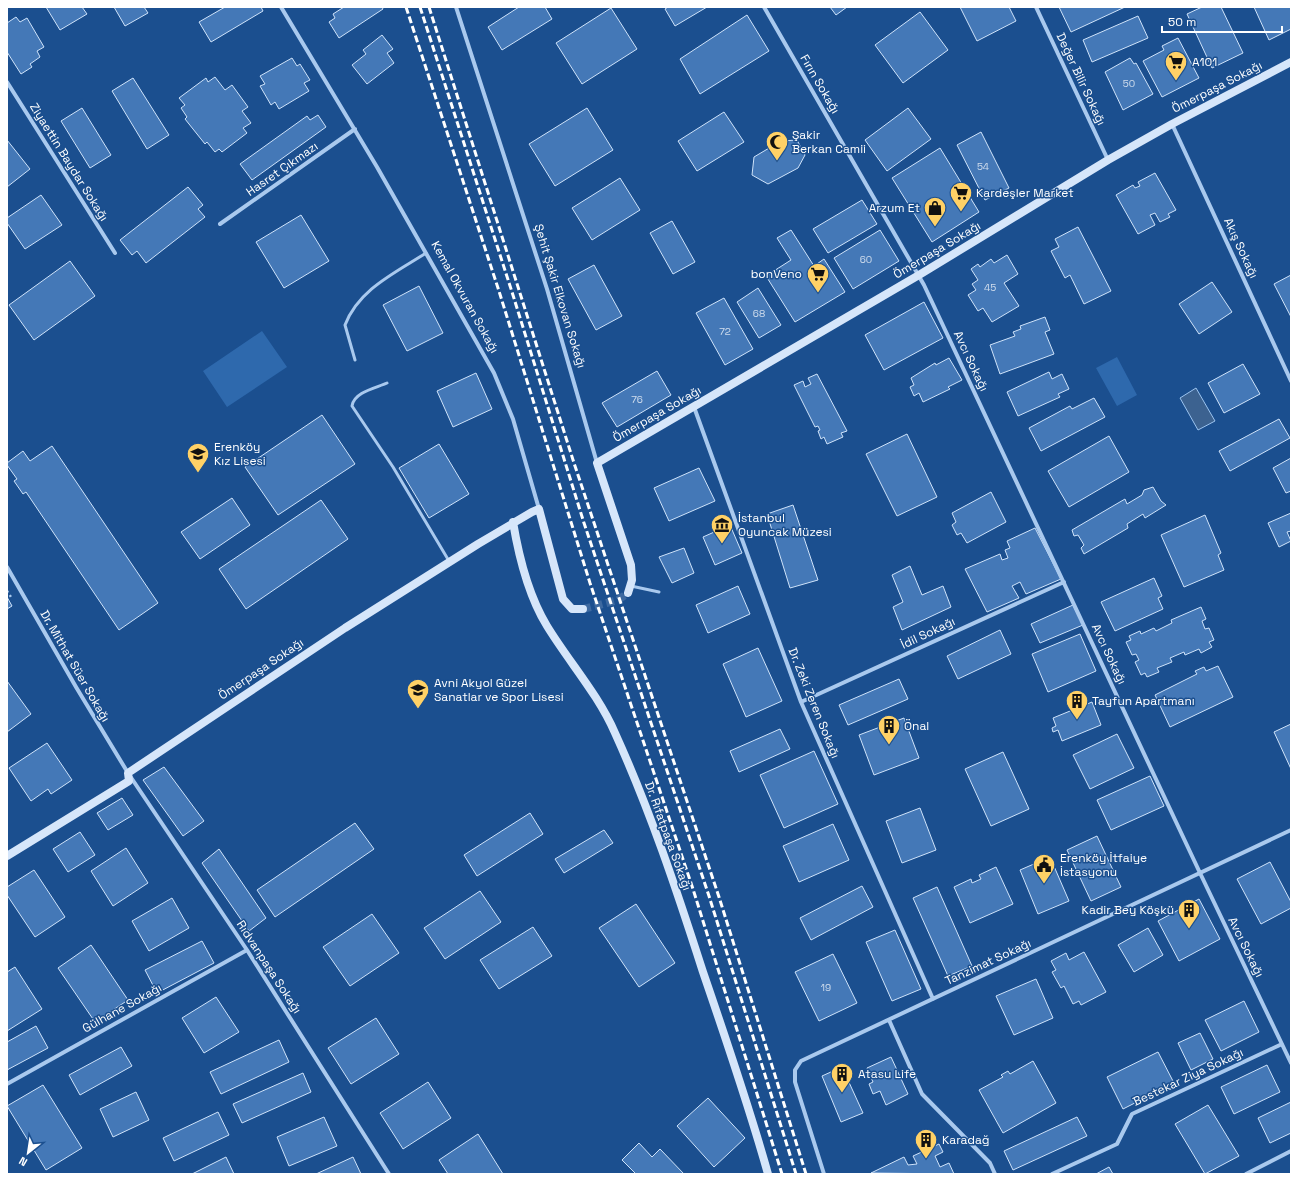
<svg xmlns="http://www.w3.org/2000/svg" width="1298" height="1181" font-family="'Space Grotesk',sans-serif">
<rect width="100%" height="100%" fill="#1b4f8f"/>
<!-- green -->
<path fill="#2e69ad" d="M262,331L287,367L227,407L203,371Z
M1117,357L1137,395L1117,406L1096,368Z"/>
<!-- water -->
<path fill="#3c6290" stroke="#9cc4f0" d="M1196,388L1215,421L1198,430L1180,398Z"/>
<!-- building -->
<path fill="#4478b7" stroke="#cfe3fa" d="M46,7H82L87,14L60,30Z
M114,7H144L148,13L125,26Z
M225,7H261L263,11L211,42L199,22Z
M344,7H382L383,9L339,38L329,22L335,18L333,14Z
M519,7H545L552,19L502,50L488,27Z
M668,7H707L675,26L665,9Z
M830,7H847L836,15Z
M960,7H1009L1016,21L977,41Z
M1059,7H1125L1071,32Z
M1202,7H1221L1243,53L1212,68L1187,14Z
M1254,7H1291V29L1269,40Z
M611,8L637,49L582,84L556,43Z
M920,12L948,50L903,83L875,45Z
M747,15L769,51L700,94L680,59Z
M1138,16L1148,38L1092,62L1083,40Z
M16,17L20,22L27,18L44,47L37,51L40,57L30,64L32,67L21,74L7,52V23Z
M382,35L393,49L387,53L394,63L367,84L352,65L366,54L363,50Z
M1178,38L1199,78L1162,97L1143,61L1164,50L1162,46Z
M292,58L297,66L300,64L310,80L304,83L309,91L279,109L275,102L271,105L260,86L265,84L260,76Z
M1130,58L1134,64L1136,63L1153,94L1123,110L1105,72Z
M215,77L225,90L232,85L248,107L242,111L251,123L243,128L247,133L222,152L219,149L215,152L207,142L205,144L185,119L187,117L181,108L185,105L179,98L206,78L208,82Z
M133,78L169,135L147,149L112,91Z
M82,108L111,155L90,168L61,121Z
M587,108L613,150L555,186L529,144Z
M908,108L931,139L887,171L865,140Z
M724,112L744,142L697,171L678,141Z
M318,115L326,127L252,180L240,164L307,116L310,120Z
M981,132L1009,188L985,200L957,145Z
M7,140L30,169L7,187Z
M797,140L805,155L798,168L768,184L752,175L754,157L781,141Z
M940,148L979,212L932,242L892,178Z
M1155,173L1176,210L1168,214L1170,217L1160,222L1155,213L1150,215L1155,225L1138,234L1116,195L1133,185L1135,188L1140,186L1138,182Z
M620,178L640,210L592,240L572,208Z
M188,187L203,205L198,209L205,217L146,263L137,251L132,255L120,240Z
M41,195L62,225L25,249L7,223V218Z
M862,200L877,224L828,253L813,229Z
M301,215L329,261L284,288L256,242Z
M672,221L695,262L673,274L650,233Z
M1078,227L1111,291L1084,304L1070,275L1065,278L1051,251L1059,247L1055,239Z
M791,230L814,266L824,259L845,292L795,322L766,276L791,260L777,238Z
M880,230L899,261L853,289L834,258Z
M1007,255L1018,274L1004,283L1019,306L992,322L983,308L978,311L968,295L976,290L972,284L978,280L971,269L978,264L980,267L991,259L994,263Z
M70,261L95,296L34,340L9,305Z
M594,265L622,316L596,330L568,279Z
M1291,275V317L1274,284Z
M1212,282L1232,312L1199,334L1179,304Z
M419,286L443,333L407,351L383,305Z
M758,288L781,325L759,338L737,302Z
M724,298L753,349L725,365L696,313Z
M924,302L943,338L884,370L865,335Z
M1045,317L1050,330L1045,332L1054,354L1000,374L990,345L1015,336L1013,332L1021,329L1020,326Z
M949,358L962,380L948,387L950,389L923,402L919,393L914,396L910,387L914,385L911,378L935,363L936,365Z
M1243,364L1260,394L1224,413L1208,383Z
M657,371L671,395L617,427L602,403Z
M1049,372L1052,379L1062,374L1069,389L1058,394L1060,397L1018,416L1007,392Z
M476,373L492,409L453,427L437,391Z
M817,374L847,431L841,433L843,437L827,444L824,437L821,439L818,431L820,430L818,426L815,427L794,385L803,381L805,387L811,384L808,378Z
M1094,398L1105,417L1041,451L1029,428L1070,406L1072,409Z
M322,415L355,464L278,515L245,467Z
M1279,419L1290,438L1230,471L1219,451Z
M907,434L937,497L897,516L866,454Z
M1109,436L1129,472L1069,507L1048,471Z
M439,444L469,494L429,518L399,468Z
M52,446L158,603L119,630L26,492L23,494L14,481L17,479L7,465V463L23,451L30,461Z
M1291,458V491L1286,493L1273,468Z
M699,468L715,501L669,521L654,488Z
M1153,487L1161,501L1166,505L1145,518L1143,514L1127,524L1128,528L1084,554L1081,548L1084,545L1078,535L1074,536L1072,530L1125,499L1127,504L1142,495L1144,490Z
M991,492L1006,522L967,543L961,533L957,535L952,525L956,522L952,513Z
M232,498L250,525L200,559L181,532Z
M321,500L348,539L246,609L219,569Z
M793,505L818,580L790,588L767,514Z
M1291,513V531L1287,532L1291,541L1279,547L1268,523Z
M1205,515L1221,553L1218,555L1224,570L1184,587L1161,535Z
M730,525L742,553L715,565L703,537Z
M1035,528L1061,579L1026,594L1020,582L1012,586L1019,598L987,612L965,569L1000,554L1002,560L1008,558L1005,550L1010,548L1007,541Z
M684,548L694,573L672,583L659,557Z
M910,566L922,595L943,586L951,607L902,630L893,607L903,602L892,575Z
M1154,578L1162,596L1158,598L1163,609L1115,631L1101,602Z
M738,586L750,614L708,633L696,605Z
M7,597L12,606L7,609Z
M1073,605L1083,625L1040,643L1031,624Z
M1201,607L1206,619L1202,621L1205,629L1209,628L1214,640L1209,642L1212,647L1201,653L1199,649L1185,655L1184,652L1170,658L1172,662L1157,668L1159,672L1147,677L1145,673L1141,675L1135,662L1139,660L1136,654L1132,655L1126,642L1131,640L1129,636L1140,631L1141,634L1154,628L1156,631L1172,623L1171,620Z
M1000,630L1011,654L958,679L947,656Z
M1080,634L1096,671L1048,692L1032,654Z
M758,648L782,701L746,717L723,664Z
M1218,666L1233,697L1170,727L1155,695L1197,674L1195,671L1204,667L1206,671Z
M899,679L908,699L848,725L839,705Z
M7,681L31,714L7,732Z
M1092,702L1101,725L1062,741L1058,730L1053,732L1052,728L1056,726L1053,718Z
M904,718L919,758L874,775L859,735Z
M1291,724V769L1274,732Z
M780,729L790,749L739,772L730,751Z
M1117,734L1134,768L1090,789L1073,755Z
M47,743L72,780L51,794L48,789L31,801L9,768Z
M814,751L838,804L784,828L760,775Z
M1003,752L1029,809L991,826L965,769Z
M164,767L204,821L183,836L143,780Z
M1150,776L1164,806L1111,830L1097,800Z
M122,798L133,815L108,830L97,813Z
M920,808L936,850L902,863L886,821Z
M530,813L543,834L477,876L464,855Z
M355,823L374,849L275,917L257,890Z
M833,824L849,860L799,882L783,846Z
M604,830L613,843L564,873L555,859Z
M80,832L95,855L68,872L53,849Z
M1097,836L1121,887L1091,901L1067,850Z
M126,848L148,883L113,906L91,871Z
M219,849L266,918L249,931L202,863Z
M1050,857L1069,901L1038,914L1020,870Z
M1270,862L1291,902V908L1261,924L1237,879Z
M996,867L1013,904L970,923L954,887L971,879L972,883L981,879L979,875Z
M34,870L65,917L35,937L7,895V887Z
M862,886L873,907L811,940L800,918Z
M937,887L972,966L948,976L913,898Z
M480,891L501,922L445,959L424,928Z
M172,898L189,928L149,951L132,921Z
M1199,899L1220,939L1179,961L1158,921Z
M636,904L675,963L639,987L599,928Z
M372,914L399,953L350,986L323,947Z
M533,927L552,956L499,989L480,960Z
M1148,928L1163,955L1134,972L1118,945Z
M895,930L921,989L892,1001L866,942Z
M202,941L214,963L157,993L145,970Z
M91,945L128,1000L95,1022L58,968Z
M1084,952L1106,992L1081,1005L1079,1001L1073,1004L1064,986L1061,988L1052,972L1056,970L1051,961L1066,953L1069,960Z
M833,954L857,1003L819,1021L795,972Z
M15,967L42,1009L7,1031V972Z
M1036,979L1053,1018L1014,1035L996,996Z
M216,997L239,1032L204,1053L182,1018Z
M1244,1001L1259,1032L1221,1051L1205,1020Z
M376,1018L399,1054L351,1084L328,1048Z
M36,1026L48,1048L7,1070V1042Z
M1200,1033L1213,1059L1191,1070L1178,1043Z
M279,1040L289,1062L221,1094L210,1072Z
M121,1047L132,1066L80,1095L69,1075Z
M1158,1052L1174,1083L1123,1109L1107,1077Z
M891,1057L908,1094L886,1105L880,1091L873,1094L869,1084L873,1082L867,1068Z
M1033,1061L1056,1103L1003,1133L979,1090L1003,1077L1001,1075L1008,1071L1010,1074Z
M1267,1065L1280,1092L1234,1114L1221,1087Z
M842,1067L863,1113L841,1122L822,1076Z
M303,1073L311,1092L242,1123L233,1104Z
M428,1082L451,1118L403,1149L380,1113Z
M43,1085L82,1148L46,1170L7,1106Z
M136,1092L149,1120L113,1137L100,1109Z
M708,1098L745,1138L714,1167L677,1126Z
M1291,1102V1133L1270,1143L1258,1118Z
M1208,1105L1239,1156L1205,1174L1175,1124Z
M218,1112L229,1135L174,1161L163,1138Z
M324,1117L337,1146L289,1166L277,1137Z
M1077,1117L1087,1136L1013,1170L1004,1151Z
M478,1134L503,1174H448L439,1160Z
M639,1143L652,1157L660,1149L684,1174H636L622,1160Z
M939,1144L943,1152L935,1156L940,1167L949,1163L954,1174L871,1173L904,1157L908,1165L917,1164L913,1156Z
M226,1157L234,1174H192Z
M353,1157L361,1174H316Z
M1109,1167L1113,1174H1096Z"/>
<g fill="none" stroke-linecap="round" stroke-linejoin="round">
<!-- secondary-tunnel -->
<path stroke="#3d69a0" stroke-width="8" stroke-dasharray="8 4" stroke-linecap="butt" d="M583,609L618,600L628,593"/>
<!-- path -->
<path stroke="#a9c9ee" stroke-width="2.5" stroke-dasharray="2 3" stroke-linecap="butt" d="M7,591L11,597"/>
<!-- lane -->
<path stroke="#a9c9ee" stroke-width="3" d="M355,360L345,325C359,289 395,273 426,253
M387,383C376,388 354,392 352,406L393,467L449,561
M631,586L659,592"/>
<!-- street -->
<path stroke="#a9c9ee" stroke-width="4" d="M281,7L377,167L494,373L513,419L539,509
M456,7L547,289L597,463
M764,7L924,285L1200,873L1291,1063
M1036,7L1108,160
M7,82L115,253
M1172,124L1291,381
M220,224L355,129
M694,407L801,702L933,999
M7,567L76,687L128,773L247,950L389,1174
M801,702L1064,582
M889,1020L922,1094L990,1163L995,1174
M7,1084L247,950
M824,1174L795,1082V1070L801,1061L1291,830
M1052,1174L1117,1144L1132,1114L1282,1044
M1246,1174L1291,1151"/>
<!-- secondary -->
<path stroke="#d6e6fa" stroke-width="8" d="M513,522C519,558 528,595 547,626C569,662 598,694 615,733C650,810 677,891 703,972C726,1039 749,1106 768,1174
M628,593L632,580L631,565L597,463L919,275L1108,160L1172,124L1291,62
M7,856L129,781L128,773L345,628L478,544L532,512L539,509L563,599L572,609H583"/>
<!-- rail -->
<path stroke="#fff" stroke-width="3" stroke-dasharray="7 3" stroke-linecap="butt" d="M406,7L498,288L590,583L693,889L782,1174
M420,7L512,292L584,523L709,896L796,1174
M429,7L574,463L719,897L806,1174"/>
</g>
<!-- icons -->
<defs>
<g id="supermarket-pin" transform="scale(1.15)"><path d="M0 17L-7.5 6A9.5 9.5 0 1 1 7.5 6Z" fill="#ffd166" stroke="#1b4f8f"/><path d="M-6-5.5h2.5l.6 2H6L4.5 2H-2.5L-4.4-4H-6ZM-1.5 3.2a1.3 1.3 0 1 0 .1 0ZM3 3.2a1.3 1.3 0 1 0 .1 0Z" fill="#111"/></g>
<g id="mosque-pin" transform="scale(1.15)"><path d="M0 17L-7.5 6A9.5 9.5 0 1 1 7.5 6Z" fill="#ffd166" stroke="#1b4f8f"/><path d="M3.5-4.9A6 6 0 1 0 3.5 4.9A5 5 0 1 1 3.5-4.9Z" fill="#111"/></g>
<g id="shop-pin" transform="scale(1.15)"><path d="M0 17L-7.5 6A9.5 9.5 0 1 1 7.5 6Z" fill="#ffd166" stroke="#1b4f8f"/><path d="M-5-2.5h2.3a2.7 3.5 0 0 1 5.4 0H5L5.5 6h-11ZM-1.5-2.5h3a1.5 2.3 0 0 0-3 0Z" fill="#111"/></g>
<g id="school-pin" transform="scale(1.15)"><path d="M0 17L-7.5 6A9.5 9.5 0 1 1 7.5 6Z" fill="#ffd166" stroke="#1b4f8f"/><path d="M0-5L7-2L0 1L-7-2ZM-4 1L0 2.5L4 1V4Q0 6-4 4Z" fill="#111"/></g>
<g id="museum-pin" transform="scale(1.15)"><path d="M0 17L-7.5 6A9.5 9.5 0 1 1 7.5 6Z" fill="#ffd166" stroke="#1b4f8f"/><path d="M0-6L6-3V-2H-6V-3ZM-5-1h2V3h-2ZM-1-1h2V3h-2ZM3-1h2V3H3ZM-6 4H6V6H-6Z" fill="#111"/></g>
<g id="building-pin" transform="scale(1.15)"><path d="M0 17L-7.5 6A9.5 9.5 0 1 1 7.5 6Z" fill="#ffd166" stroke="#1b4f8f"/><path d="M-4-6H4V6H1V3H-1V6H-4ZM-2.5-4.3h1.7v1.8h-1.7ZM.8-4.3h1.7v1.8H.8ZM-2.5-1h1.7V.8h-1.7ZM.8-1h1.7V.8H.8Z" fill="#111"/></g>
<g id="civic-pin" transform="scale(1.15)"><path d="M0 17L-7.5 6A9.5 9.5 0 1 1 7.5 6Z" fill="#ffd166" stroke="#1b4f8f"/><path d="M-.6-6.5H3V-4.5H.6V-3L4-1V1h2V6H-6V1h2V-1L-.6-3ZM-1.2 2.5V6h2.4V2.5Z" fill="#111"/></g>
</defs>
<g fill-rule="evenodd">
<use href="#supermarket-pin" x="1176" y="62"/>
<use href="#mosque-pin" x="777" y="142"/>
<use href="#supermarket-pin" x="961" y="193"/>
<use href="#shop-pin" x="935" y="208"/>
<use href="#supermarket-pin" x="818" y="274"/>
<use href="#school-pin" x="198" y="454"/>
<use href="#museum-pin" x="722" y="525"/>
<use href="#school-pin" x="418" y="690"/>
<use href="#building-pin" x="1077" y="701"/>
<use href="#building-pin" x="889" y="726"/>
<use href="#civic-pin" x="1044" y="865"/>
<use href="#building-pin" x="1189" y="910"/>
<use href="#building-pin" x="842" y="1074"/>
<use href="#building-pin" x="926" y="1140"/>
</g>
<g text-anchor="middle" stroke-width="3" stroke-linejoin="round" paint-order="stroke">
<!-- number labels -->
<g font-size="10" fill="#d0dded">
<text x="1129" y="87">50</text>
<text x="983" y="170">54</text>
<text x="866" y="263">60</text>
<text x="990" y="291">45</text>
<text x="759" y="317">68</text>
<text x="725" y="335">72</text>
<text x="637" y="403">76</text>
<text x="826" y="991">19</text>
</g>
<!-- poi labels -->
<g font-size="12" fill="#fff" stroke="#1b4f8f" text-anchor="start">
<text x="1192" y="66">A101</text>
<text x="792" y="139">Şakir<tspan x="792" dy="14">Berkan Camii</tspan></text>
<text x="976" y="197">Kardeşler Market</text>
<text x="920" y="212" text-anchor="end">Arzum Et</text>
<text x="802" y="278" text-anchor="end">bonVeno</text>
<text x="214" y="451">Erenköy<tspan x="214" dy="14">Kız Lisesi</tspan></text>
<text x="738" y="522">İstanbul<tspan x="738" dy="14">Oyuncak Müzesi</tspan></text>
<text x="434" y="687">Avni Akyol Güzel<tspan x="434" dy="14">Sanatlar ve Spor Lisesi</tspan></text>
<text x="1092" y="705">Tayfun Apartmanı</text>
<text x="904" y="730">Önal</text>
<text x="1060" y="862">Erenköy İtfaiye<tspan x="1060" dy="14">İstasyonu</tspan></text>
<text x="1174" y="914" text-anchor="end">Kadir Bey Köşkü</text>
<text x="858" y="1078">Atasu Life</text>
<text x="942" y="1144">Karadağ</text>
</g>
<!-- street labels -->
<g font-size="12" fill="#fff" stroke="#1b4f8f">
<text transform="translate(1081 79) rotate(65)" y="4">Değer Bilir Sokağı</text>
<text transform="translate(820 84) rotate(60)" y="4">Fırın Sokağı</text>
<text transform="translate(1217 87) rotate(-27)" y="4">Ömerpaşa Sokağı</text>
<text transform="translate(69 162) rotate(58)" y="4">Ziyaettin Baydar Sokağı</text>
<text transform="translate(282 169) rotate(-35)" y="4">Hasret Çıkmazı</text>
<text transform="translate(1241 248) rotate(65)" y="4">Akış Sokağı</text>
<text transform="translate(937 250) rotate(-31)" y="4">Ömerpaşa Sokağı</text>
<text transform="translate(560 296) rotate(73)" y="4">Şehit Şakir Elkovan Sokağı</text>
<text transform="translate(465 297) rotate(61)" y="4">Kemal Okvuran Sokağı</text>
<text transform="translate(971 361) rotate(65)" y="4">Avcı Sokağı</text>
<text transform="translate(657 414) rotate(-30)" y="4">Ömerpaşa Sokağı</text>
<text transform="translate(928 633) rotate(-25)" y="4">İdil Sokağı</text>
<text transform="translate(1109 654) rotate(65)" y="4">Avcı Sokağı</text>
<text transform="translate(75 666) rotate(60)" y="4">Dr. Mithat Süer Sokağı</text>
<text transform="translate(261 669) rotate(-34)" y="4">Ömerpaşa Sokağı</text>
<text transform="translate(814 703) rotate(68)" y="4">Dr. Zeki Zeren Sokağı</text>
<text transform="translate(668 836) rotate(70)" y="4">Dr. Rıfatpaşa Sokağı</text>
<text transform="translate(1246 947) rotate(64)" y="4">Avcı Sokağı</text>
<text transform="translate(988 962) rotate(-25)" y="4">Tanzimat Sokağı</text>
<text transform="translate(269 967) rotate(57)" y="4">Rıdvanpaşa Sokağı</text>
<text transform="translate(122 1008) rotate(-29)" y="4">Gülhane Sokağı</text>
<text transform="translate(1188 1077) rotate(-25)" y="4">Bestekar Ziya Sokağı</text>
</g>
</g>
<!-- border -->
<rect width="1298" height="1181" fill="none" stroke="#ffffff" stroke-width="16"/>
<!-- north arrow -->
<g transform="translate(28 1153) rotate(210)" stroke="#1b4f8f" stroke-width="3" paint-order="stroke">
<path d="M0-3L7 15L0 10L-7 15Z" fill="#ffffff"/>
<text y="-6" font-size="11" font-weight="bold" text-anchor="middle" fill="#ffffff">N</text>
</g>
<!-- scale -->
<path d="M1162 26v6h120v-6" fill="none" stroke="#ffffff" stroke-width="2"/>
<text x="1168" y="26" font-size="12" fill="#ffffff" stroke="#1b4f8f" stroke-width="3" paint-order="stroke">50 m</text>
</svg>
